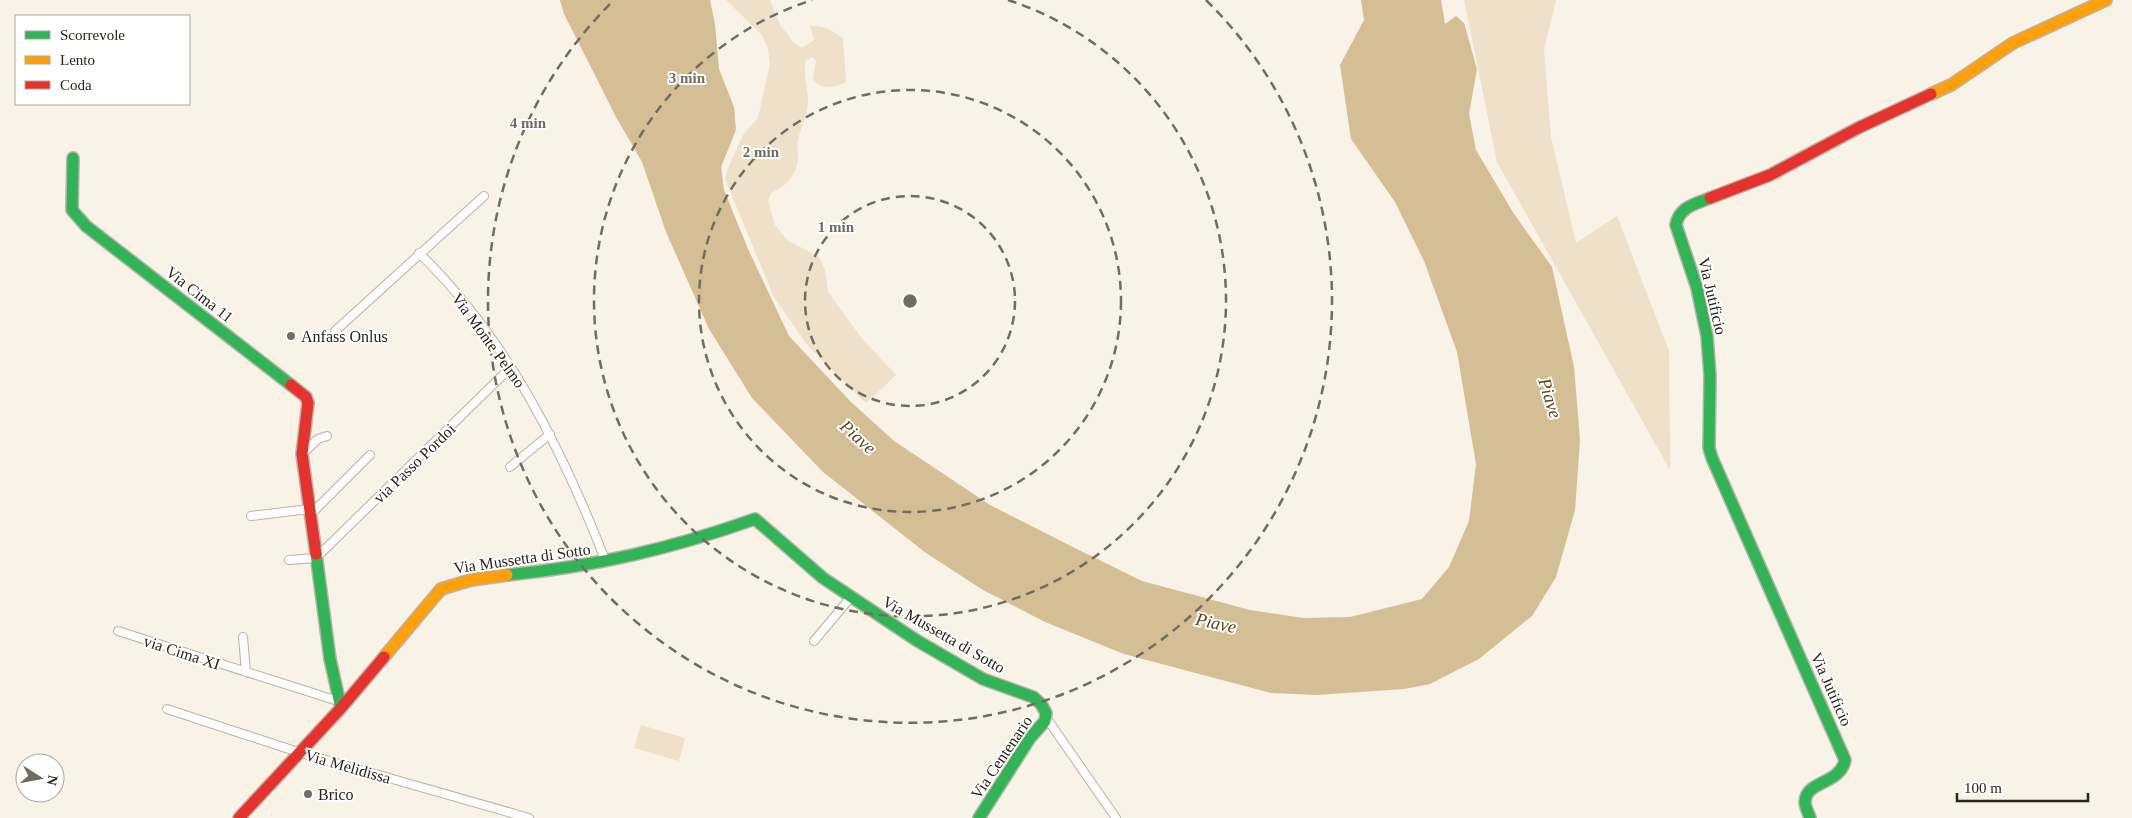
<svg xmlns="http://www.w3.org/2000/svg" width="2132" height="818" font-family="'Times New Roman',serif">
<rect width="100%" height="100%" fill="#f8f2e7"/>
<!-- green -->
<path fill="#eee0c9" d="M726,0H770L781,27L788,34L792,42L802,48L814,40L810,25L827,28L843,38L846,82C833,88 822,90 813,79L816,61L812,57L806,61C802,77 809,88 808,103C807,117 801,127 798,139C796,146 799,152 798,159C796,176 786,186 771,193L768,201L775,225L787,240L819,257L825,270L828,292L863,340L896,375L866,403L807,345L774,297L725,179L728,168L743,135L758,118L770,64L768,49L762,35Z
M1464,0H1556L1544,49L1551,137L1576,243L1617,216L1669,351L1670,470L1497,162Z
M641,725L685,738L679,761L634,748Z"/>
<!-- water -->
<path fill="#d4be94" d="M560,0H710L715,24L719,69L734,107L736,130L721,167L724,190L748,249L789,336L850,401L894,441L990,505L1083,552L1142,581L1250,610L1303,618L1350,617L1422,599L1449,567L1469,521L1476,464L1457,352L1424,261L1395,202L1351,139L1340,65L1364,20L1361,0H1441L1445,24L1456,16L1464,23L1477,69L1469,114L1476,150L1514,214L1552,267L1574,367L1580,440L1575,510L1556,577L1532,616L1479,659L1430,684L1404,689L1317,695L1271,693L1124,654L1045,622L983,590L926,553L823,472L752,398L709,329L666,232L642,162L616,117L564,14Z"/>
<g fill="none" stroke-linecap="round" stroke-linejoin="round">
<!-- street casing -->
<g stroke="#b9b3a8" stroke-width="10">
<path id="street" d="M419,253C507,338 562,449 606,562
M338,334L335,331L484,196
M302,454L318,439L327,436
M510,467L550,434
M310,515L370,455
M251,516L309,509
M289,560L316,558L511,367
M118,631L338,701
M243,637L246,672
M814,641L851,597
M167,709L298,752L529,818
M1045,721L1050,723L1116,818"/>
</g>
<!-- fast casing -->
<g stroke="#b9b3a8" stroke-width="14">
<path id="fast" d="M73,158L72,210L86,226L291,385
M1710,198C1695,204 1679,207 1676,225L1697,288L1707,336L1710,376L1709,448L1712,458L1845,760C1840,785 1806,780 1805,802C1805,807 1809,814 1810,818
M316,554L330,659L341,708
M507,575C597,566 670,549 755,519L823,578L916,640L983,679L1033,697L1041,704L1046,713L1045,721L1030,738L979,818"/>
</g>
<!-- slow casing -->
<g stroke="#b9b3a8" stroke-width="14">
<path id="slow" d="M1931,94L1951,85L2013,43L2106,0
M384,657L441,589L471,580L507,575"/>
</g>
<!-- jam casing -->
<g stroke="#b9b3a8" stroke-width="14">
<path id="jam" d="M1710,198L1770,175L1858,128L1931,94
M291,385L306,397L308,403L302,454L316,554
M239,818L341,708L384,657"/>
</g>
<!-- street -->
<use href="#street" stroke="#fefdfb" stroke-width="8"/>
<!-- fast -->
<use href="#fast" stroke="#30b455" stroke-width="11"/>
<!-- slow -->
<use href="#slow" stroke="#ff9f0a" stroke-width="11"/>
<!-- jam -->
<use href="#jam" stroke="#e5322d" stroke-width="11"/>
</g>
<!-- distance rings -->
<g fill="none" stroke="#726c60" stroke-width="2.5" stroke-dasharray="9 6">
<circle cx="910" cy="301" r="105"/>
<circle cx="910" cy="301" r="211"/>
<path d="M1008 0A316 316 0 1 1 812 0"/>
<path d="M1206 0A422 422 0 1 1 614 0"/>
</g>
<!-- markers -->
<g fill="#726c60" stroke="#fff" stroke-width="2">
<circle cx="291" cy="336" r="5"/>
<circle cx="308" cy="794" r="5"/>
</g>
<g text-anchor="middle" stroke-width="4" stroke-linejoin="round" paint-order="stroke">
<!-- street labels -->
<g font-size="16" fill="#2a2417" stroke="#fff">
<text transform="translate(200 294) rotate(38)" y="6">Via Cima 11</text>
<text transform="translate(1713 296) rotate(77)" y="6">Via Jutificio</text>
<text transform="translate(489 340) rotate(54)" y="6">Via Monte Pelmo</text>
<text transform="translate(414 463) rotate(-44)" y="6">via Passo Pordoi</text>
<text transform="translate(522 558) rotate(-8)" y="6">Via Mussetta di Sotto</text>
<text transform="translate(944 634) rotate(30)" y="6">Via Mussetta di Sotto</text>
<text transform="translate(182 652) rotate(18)" y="6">via Cima XI</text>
<text transform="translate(1832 689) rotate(66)" y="6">Via Jutificio</text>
<text transform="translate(1001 757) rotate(-56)" y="6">Via Centenario</text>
<text transform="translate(348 766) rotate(16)" y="6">Via Melidissa</text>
</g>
<!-- poi labels -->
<g font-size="16" fill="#2a2417" stroke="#fff" text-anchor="start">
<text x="301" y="342">Anfass Onlus</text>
<text x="318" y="800">Brico</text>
</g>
<!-- water labels -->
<g font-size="18" font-style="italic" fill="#5a451a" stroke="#fff">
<text transform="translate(1550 398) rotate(73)" y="6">Piave</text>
<text transform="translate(858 437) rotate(42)" y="6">Piave</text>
<text transform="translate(1216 623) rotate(12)" y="6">Piave</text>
</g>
</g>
<circle cx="910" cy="301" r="8" fill="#726c60" stroke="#fff" stroke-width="2.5"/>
<g font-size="15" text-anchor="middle" font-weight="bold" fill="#726c60" stroke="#fff" stroke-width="4" stroke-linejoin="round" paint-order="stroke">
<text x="687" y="83">3 min</text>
<text x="528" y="128">4 min</text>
<text x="761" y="157">2 min</text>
<text x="836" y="232">1 min</text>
</g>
<!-- legend -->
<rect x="15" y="15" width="175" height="90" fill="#ffffff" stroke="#aaa7a2"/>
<rect x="25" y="31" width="25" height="8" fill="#30b455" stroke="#aaa7a2"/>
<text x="60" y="40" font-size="15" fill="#2a2417">Scorrevole</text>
<rect x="25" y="56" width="25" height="8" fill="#ff9f0a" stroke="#aaa7a2"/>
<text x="60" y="65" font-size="15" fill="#2a2417">Lento</text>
<rect x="25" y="81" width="25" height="8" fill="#e5322d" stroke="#aaa7a2"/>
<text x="60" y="90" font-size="15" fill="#2a2417">Coda</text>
<!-- north arrow -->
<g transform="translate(40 778) rotate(101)"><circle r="24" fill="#ffffff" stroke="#aaa7a2"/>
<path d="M0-4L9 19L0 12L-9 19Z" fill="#726c60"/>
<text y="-8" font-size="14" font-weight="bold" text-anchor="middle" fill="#2a2417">N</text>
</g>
<!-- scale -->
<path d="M1957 793v8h131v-8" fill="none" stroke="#2a2417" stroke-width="2.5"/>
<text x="1964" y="793" font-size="15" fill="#2a2417" stroke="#ffffff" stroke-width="4" paint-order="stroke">100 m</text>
</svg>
